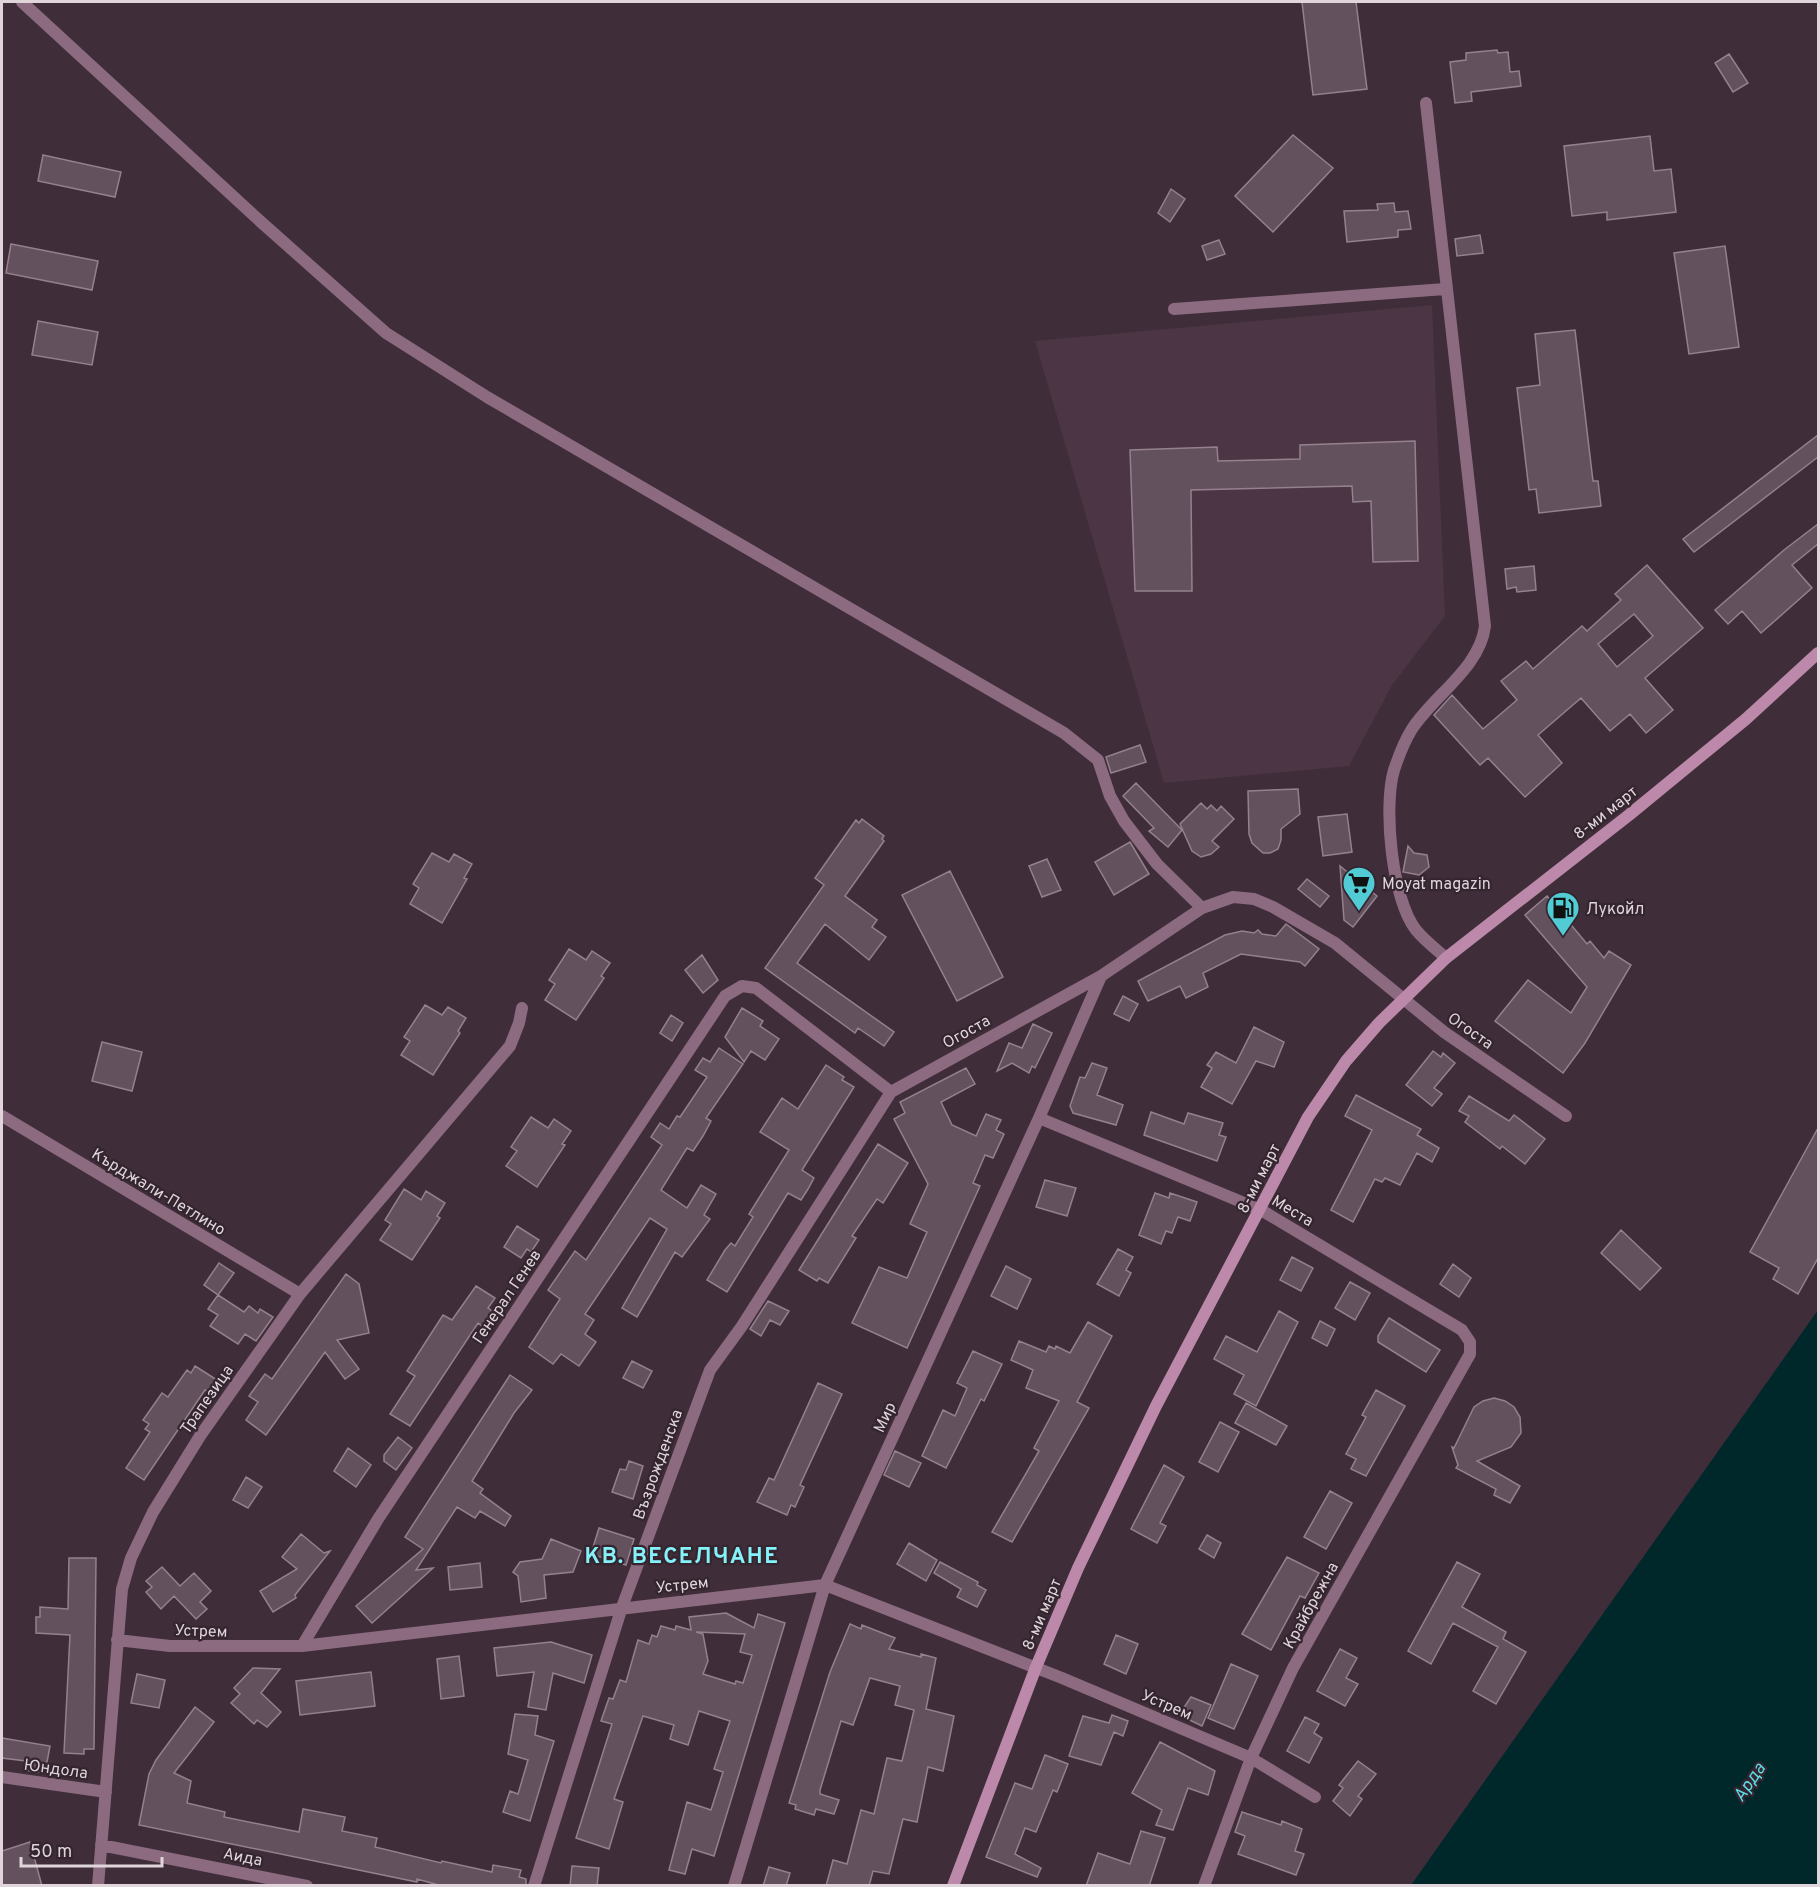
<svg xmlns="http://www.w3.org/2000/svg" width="1820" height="1887" font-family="Overpass,sans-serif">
<rect width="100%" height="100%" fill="#3f2e39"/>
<!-- built -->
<path fill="#4c3544" d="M1432,305L1445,616L1392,685L1349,766L1164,783L1035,341Z"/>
<!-- water -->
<path fill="#00282b" d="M1818,1310V1885H1411Z"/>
<!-- building -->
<path fill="#63515d" stroke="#95818e" stroke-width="1.5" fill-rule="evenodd" d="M1302,2H1356L1367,89L1313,95Z
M1497,50L1498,53L1508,52L1510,72L1519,71L1521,86L1471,92L1472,101L1455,103L1450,62L1466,60V53Z
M1729,54L1748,83L1733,92L1715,63Z
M1293,135L1333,168L1273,232L1235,196Z
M1650,136L1654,171L1671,169L1676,212L1607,220V212L1572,216L1564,146Z
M43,155L121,172L115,197L38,181Z
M1171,189L1185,199L1170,222L1158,213Z
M1394,203L1395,212L1408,211L1411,229L1398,230V237L1347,242L1344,211L1378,210L1377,204Z
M1480,235L1483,253L1457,256L1455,239Z
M1219,240L1225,254L1207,260L1202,246Z
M11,244L98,261L92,290L6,273Z
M1725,246L1739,347L1689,354L1674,253Z
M38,321L98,332L92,365L32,355Z
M1575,330L1593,481H1598L1601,506L1539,513L1536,489L1529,490L1517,388L1540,385L1535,334Z
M1818,435V457L1694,552L1683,539Z
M1415,441L1418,561L1373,562L1371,501L1353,502L1352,486L1191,490L1192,591H1135L1130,450L1217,447L1218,461L1300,459V445Z
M1818,524V544L1792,565L1812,588L1761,633L1742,611L1728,624L1715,610L1784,550Z
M1647,565L1703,628L1645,678L1673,710L1646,733L1630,714L1610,731L1581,698L1538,735L1562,763L1525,797L1488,758L1480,765L1434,715L1452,695L1483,729L1517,700L1501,681L1526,661L1533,669L1582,626L1587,631L1621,600L1615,594ZM1634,614L1653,636L1617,667L1598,644Z
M1534,566L1536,590L1517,592L1516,587L1507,589L1505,569Z
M1140,745L1146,762L1111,773L1106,757Z
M1136,783L1182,830L1168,847L1149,831L1154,828L1123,796Z
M1298,789L1300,814L1281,829V840L1278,849L1270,853H1263L1252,843L1249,834L1248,791Z
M1201,803L1207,809L1211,805L1217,811L1221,806L1234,819L1212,841L1219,847L1211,854L1201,857L1192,851L1180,824Z
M1347,814L1352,852L1323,856L1318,817Z
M862,819L884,836L882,839L884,841L845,896L877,920L872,927L886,937L869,960L825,924L797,963L894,1032L884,1046L858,1028L855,1033L765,968L824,885L815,878L856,820L859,823Z
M1130,842L1149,874L1114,895L1095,862Z
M1408,846L1414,853L1427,855L1429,867L1419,875L1403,872Z
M432,853L449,862L454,854L472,864L464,878L467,879L442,923L410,904L419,888L413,884Z
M1047,859L1061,890L1042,897L1029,866Z
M1340,866L1377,896L1353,927L1344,920Z
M950,871L1003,977L957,1001L902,895Z
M1307,879L1329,896L1320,907L1298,889Z
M1547,896L1587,944L1590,941L1604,958L1609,951L1631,965L1585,1043L1563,1073L1495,1021L1528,980L1571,1013L1587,987L1525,915Z
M1286,924L1319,949L1305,966L1300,962L1241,954L1203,973L1208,987L1186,998L1180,986L1148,1001L1138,981L1225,935L1242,931L1254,933L1258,930L1262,934L1276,936Z
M569,949L586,960L592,951L610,963L601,976L604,978L576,1020L545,1000L555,984L549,980Z
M702,955L718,980L703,993L685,970Z
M1123,996L1138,1004L1129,1021L1114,1014Z
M425,1005L442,1015L448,1007L466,1018L458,1031L460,1033L433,1075L401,1055L410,1041L404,1037Z
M742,1008L763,1021L760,1026L779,1039L765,1060L751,1051L744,1062L725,1037Z
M671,1015L683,1023L672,1041L660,1033Z
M1033,1024L1052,1033L1035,1068L1032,1066L1029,1073L1012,1063L997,1071L1009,1043L1022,1048Z
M1254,1027L1284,1042L1274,1067L1256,1061L1232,1104L1201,1087L1212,1068L1207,1065L1216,1052L1236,1063Z
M102,1042L142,1052L132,1091L92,1081Z
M719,1048L743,1064L706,1118L711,1121L703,1136L693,1151L687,1148L661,1190L687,1208L701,1185L716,1194L704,1215L710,1219L682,1257L675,1252L637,1317L622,1308L667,1229L650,1218L585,1314L594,1320L585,1334L596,1342L579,1366L561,1354L553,1364L529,1347L560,1299L548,1290L575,1251L586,1260L662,1145L651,1137L660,1123L669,1129L677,1116L680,1117L707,1077L695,1070L703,1058L710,1062Z
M1433,1051L1441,1057L1443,1053L1455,1063L1434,1088L1442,1094L1432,1106L1406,1085Z
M1092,1063L1107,1068L1097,1095L1123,1105L1116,1125L1073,1113L1070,1106L1080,1077L1085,1078Z
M826,1065L844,1077L842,1080L854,1087L802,1170L814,1178L808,1189L801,1200L788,1193L727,1292L707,1280L725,1250L731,1243L735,1246L753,1217L749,1214L789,1150L760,1132L782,1098L798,1109Z
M966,1068L975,1084L941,1102L952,1125L976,1136L986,1114L1001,1120L996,1130L1004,1134L993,1158L985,1155L973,1183L980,1186L907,1348L852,1323L879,1267L907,1278L927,1232L910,1224L928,1184L894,1119L905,1113L900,1102Z
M1356,1095L1421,1129L1417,1135L1439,1148L1432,1162L1417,1153L1400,1185L1385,1178L1382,1182L1375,1179L1353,1222L1331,1210L1372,1130L1345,1116Z
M1469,1096L1509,1121L1514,1115L1545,1139L1525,1164L1502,1146L1500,1149L1465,1122L1469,1116L1459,1111Z
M1151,1112L1184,1124L1188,1113L1223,1123L1219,1135L1226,1137L1217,1161L1144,1135Z
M531,1117L548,1128L554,1119L571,1131L562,1144L565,1145L537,1187L506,1166L517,1151L511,1147Z
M1818,1128V1258L1798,1294L1773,1279L1779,1268L1750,1252Z
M878,1144L908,1163L883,1203L877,1199L852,1236L856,1238L828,1283L819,1278L817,1281L799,1270Z
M1045,1180L1076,1188L1067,1216L1036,1207Z
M404,1189L421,1200L426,1191L445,1203L437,1216L440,1218L412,1260L380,1240L391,1224L385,1220Z
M1155,1193L1169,1198L1170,1193L1197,1202L1190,1221L1178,1217L1172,1233L1166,1231L1161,1244L1139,1235Z
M517,1226L539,1240L531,1252L527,1249L521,1258L504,1247Z
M1621,1230L1661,1268L1640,1290L1601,1253Z
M1118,1249L1133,1257L1126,1270L1131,1273L1119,1296L1097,1284Z
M1292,1257L1313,1268L1301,1291L1280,1280Z
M219,1263L234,1273L218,1295L244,1312L249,1306L258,1313L260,1309L273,1317L256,1341L245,1334L238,1344L210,1326L218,1315L208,1309L218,1295L204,1285Z
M1453,1264L1471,1278L1459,1297L1440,1284Z
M1006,1266L1031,1279L1017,1309L991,1296Z
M346,1274L359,1284L369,1333L337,1340L359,1369L345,1379L325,1352L266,1435L246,1420L258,1402L249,1396L265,1374L272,1379Z
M1350,1282L1370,1293L1355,1320L1335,1308Z
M476,1286L495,1298L488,1308L500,1316L489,1331L478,1323L410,1426L390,1414L415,1376L407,1371L443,1315L452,1320Z
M768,1301L789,1311L780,1325L770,1320L761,1336L750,1329Z
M1279,1311L1298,1322L1256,1406L1234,1394L1244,1375L1214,1359L1226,1336L1257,1352Z
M1389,1318L1440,1350L1426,1372L1378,1342V1336Z
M1320,1321L1335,1329L1327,1346L1312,1338Z
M1088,1322L1112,1336L1077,1402L1089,1408L1012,1542L992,1532L1039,1451L1034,1448L1059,1401L1026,1388L1033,1370L1011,1360L1019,1341L1046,1352L1049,1346L1055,1349L1056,1346L1070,1353Z
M973,1351L1002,1364L984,1401L981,1399L946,1468L922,1456L943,1410L955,1416L967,1388L957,1383Z
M632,1361L652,1371L643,1388L623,1378Z
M195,1366L217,1380L209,1392L205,1390L144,1480L126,1468L150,1432L145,1429L149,1424L143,1420L162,1393L168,1397L187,1370L191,1373Z
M510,1375L532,1390L514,1413L472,1481L483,1489L480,1493L511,1516L505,1526L480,1511L475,1518L457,1507L416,1570L433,1568L372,1623L356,1606L423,1549L405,1537Z
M818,1383L842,1394L800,1485L804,1487L795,1507L791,1505L787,1515L757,1502L769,1478L774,1480Z
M1376,1390L1405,1406L1366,1476L1351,1469L1356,1459L1346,1454L1366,1417L1362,1415Z
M1494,1398L1505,1401L1514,1407L1520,1417L1521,1433L1511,1447L1477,1461L1520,1486L1510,1503L1494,1495L1496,1489L1456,1468L1458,1465L1452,1447L1454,1448L1474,1407L1483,1401Z
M1246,1403L1287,1426L1276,1445L1235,1423Z
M1220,1422L1239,1432L1218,1472L1199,1462Z
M398,1437L412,1448L396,1470L384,1461V1455Z
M348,1448L371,1465L356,1487L334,1471Z
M895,1451L921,1463L909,1487L884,1475Z
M629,1461L643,1466L633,1499L612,1492L620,1469L626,1470Z
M1164,1465L1184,1477L1160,1523L1166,1526L1157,1543L1131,1529Z
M246,1477L262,1487L248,1508L233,1500Z
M1330,1491L1352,1503L1326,1549L1304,1537Z
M599,1528L634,1539L626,1565L591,1554Z
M301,1534L324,1553L330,1551L295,1595L296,1598L273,1612L260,1591L297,1569L282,1557Z
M1207,1535L1221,1543L1214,1558L1199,1549Z
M551,1539L581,1551L573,1572L544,1575L546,1598L521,1602L518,1576L513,1572L520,1562L542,1559Z
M909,1543L937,1560L926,1581L897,1564Z
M1287,1557L1319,1573L1305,1598L1300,1596L1271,1650L1242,1634Z
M69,1558H96L94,1749H84V1754L64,1753L70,1635L36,1633V1617H40V1607L68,1609Z
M940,1562L978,1582L977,1585L986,1590L977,1607L957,1597L961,1589L934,1573Z
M1457,1562L1480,1574L1462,1607L1506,1632L1503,1639L1526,1652L1496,1704L1473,1691L1498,1647L1453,1623L1431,1664L1408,1651Z
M480,1563L482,1587L450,1590L448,1567Z
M162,1567L180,1586L194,1573L211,1591L200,1602L207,1609L196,1619L174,1596L161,1609L146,1592L152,1587L146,1581Z
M726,1613L754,1628L758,1614L785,1623L714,1856L692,1849L685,1874L669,1870L687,1802L711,1810L723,1772L714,1769L730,1721L699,1711L688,1745L670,1739L674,1725L643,1716L614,1799L623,1802L609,1849L576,1838L612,1724L601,1721L609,1698L613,1699L620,1680L626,1682L638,1640L649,1644L652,1635L657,1637L661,1626L675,1630L676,1626L691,1630L689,1617ZM696,1632L745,1634L740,1652L752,1655L743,1683L736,1681L735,1684L703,1674L708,1661L703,1634Z
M850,1624L861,1629L862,1625L895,1638L889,1649L921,1657V1654L936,1658L926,1709L954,1716L943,1771L928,1767L917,1822L903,1819L889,1874L873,1871L869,1886H826L833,1860L847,1864L861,1810L874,1814L887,1758L902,1761L914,1710L895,1705L900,1686L870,1678L853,1725L841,1721L820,1790V1794L839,1800L834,1814L816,1809L814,1815L795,1809L796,1805L789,1803L830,1672Z
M1116,1635L1138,1644L1126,1674L1104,1664Z
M551,1642L592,1655L584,1683L553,1673L546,1710L528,1707L534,1672L497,1676L494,1648Z
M1340,1649L1357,1658L1346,1678L1358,1684L1345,1706L1317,1691Z
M459,1656L464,1696L441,1699L437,1659Z
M1231,1664L1258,1676L1234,1729L1208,1718Z
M253,1668L280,1669L261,1693L281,1712L267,1727L257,1720L254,1724L231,1703L240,1694L234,1688Z
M371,1672L375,1706L300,1715L296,1681Z
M137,1674L165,1680L159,1708L131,1703Z
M1191,1697L1211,1705L1202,1726L1179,1715Z
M195,1707L214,1722L174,1773L191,1781L187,1803L225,1812L224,1817L299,1832L303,1809L345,1817L342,1831L377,1838L375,1847L441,1863L442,1861L492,1872L493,1865L521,1870L519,1877L526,1879V1886H442L417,1879V1882L139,1825L149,1774L156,1760Z
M515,1714L538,1716L535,1735L554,1741L530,1821L503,1812L510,1791L518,1794L528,1760L508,1754Z
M1112,1715L1128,1721L1123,1736L1114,1732L1101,1765L1069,1756L1083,1716L1109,1723Z
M1305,1717L1319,1724L1314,1733L1322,1738L1309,1763L1287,1751Z
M2,1738L50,1746L45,1773L24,1770L26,1761L2,1758Z
M1160,1742L1215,1771L1208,1795L1188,1788L1173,1830L1156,1825L1162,1810L1132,1793Z
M1045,1755L1068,1764L1057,1792L1053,1790L1036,1832L1025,1828L1015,1854L1041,1868L1037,1877L986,1857L1015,1783L1032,1789Z
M1358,1761L1376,1774L1358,1796L1362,1799L1350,1816L1333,1801L1343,1788L1339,1785Z
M1242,1812L1281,1825L1282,1821L1302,1829L1295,1851L1304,1854L1296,1875L1238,1854L1245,1836L1235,1832Z
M1141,1831L1165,1838L1149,1886H1086L1098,1853L1130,1864Z
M30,1842L42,1886H2V1851Z
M572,1866L599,1868L597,1886H570Z
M769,1867L790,1873L786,1886H763Z"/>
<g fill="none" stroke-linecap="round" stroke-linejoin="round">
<!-- minor -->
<path stroke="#8c6b81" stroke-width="12" d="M22,2L261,222L386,333L487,397L1064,733L1098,760L1110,796L1124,821L1157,864L1202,908
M1426,103L1485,626C1480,668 1434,695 1412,729C1405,740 1398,758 1394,770C1383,807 1392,900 1416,930C1424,940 1436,949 1446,958
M1174,309L1445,289
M2,1116L300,1294
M1039,1118L1261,1210L1462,1330L1470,1342V1354L1293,1668L1251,1758L1204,1886
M117,1640L170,1646H302L825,1585L1062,1678L1251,1758L1315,1797
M302,1646L378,1519L725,996L742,986L756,988L891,1092
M2,1777L106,1792
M101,1845L307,1886
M98,1886L122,1589L131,1558L153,1512L200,1436L300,1294L510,1046L519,1023L522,1008
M534,1886L622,1607L710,1370L742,1326L891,1092L1101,976L1202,908L1233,897L1254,899L1273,907L1335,943L1444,1032L1566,1116
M734,1886L825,1585L1039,1118L1101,976"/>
<!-- secondary -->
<path stroke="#bd89ab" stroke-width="12" d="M953,1886L1036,1667L1078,1568L1156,1406L1308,1117L1346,1061L1379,1023L1446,958L1629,815L1746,719L1818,653"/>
</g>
<!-- icons -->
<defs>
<g id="supermarket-pin" transform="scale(1.725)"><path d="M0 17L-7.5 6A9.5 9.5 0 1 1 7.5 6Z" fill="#51ccd5" stroke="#34252f"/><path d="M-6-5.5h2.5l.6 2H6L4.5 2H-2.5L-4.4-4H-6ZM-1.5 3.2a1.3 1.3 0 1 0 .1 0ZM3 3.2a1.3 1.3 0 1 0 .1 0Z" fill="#111"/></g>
<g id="fuel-pin" transform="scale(1.725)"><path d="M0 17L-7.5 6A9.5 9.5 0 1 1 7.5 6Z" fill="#51ccd5" stroke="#34252f"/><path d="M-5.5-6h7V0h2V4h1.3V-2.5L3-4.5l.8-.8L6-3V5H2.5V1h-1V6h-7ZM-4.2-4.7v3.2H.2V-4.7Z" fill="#111"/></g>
</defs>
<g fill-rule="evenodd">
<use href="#supermarket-pin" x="1359" y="883"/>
<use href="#fuel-pin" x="1563" y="908"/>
</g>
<g text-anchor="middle" stroke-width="4.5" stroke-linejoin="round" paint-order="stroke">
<!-- street labels -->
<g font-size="16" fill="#dfd5db" stroke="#34252f">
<text transform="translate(1605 812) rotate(-38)" y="6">8-ми март</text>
<text transform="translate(1471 1030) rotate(35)" y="6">Огоста</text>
<text transform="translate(966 1031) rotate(-29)" y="6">Огоста</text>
<text transform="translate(1258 1178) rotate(-63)" y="6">8-ми март</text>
<text transform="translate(159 1191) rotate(31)" y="6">Кърджали-Петлино</text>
<text transform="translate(1293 1210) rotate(31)" y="6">Места</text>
<text transform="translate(506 1296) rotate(-56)" y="6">Генерал Генев</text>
<text transform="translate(206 1399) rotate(-55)" y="6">Трапезица</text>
<text transform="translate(884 1417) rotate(-65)" y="6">Мир</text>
<text transform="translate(657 1464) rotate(-70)" y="6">Възрожденска</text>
<text transform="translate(682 1584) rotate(-6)" y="6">Устрем</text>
<text transform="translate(1310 1605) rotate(-61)" y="6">Крайбрежна</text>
<text transform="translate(1041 1614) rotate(-67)" y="6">8-ми март</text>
<text transform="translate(201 1630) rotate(2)" y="6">Устрем</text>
<text transform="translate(1167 1704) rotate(23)" y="6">Устрем</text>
<text transform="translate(56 1768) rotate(8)" y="6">Юндола</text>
<text transform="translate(243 1856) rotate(11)" y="6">Аида</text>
</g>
<!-- poi labels -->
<g font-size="16" fill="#dfd5db" stroke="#34252f" text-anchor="start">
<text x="1382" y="889">Moyat magazin</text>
<text x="1586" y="914">Лукойл</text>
</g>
<!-- water labels -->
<g font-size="18" font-style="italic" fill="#58dde7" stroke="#34252f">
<text transform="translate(1749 1782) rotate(-56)" y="6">Арда</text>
</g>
<!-- district labels -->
<g font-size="22" font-weight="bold" letter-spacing="1.5" fill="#85f1f9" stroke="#34252f">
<text x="682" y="1563">КВ. ВЕСЕЛЧАНЕ</text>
</g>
</g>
<!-- border -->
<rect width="1820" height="1887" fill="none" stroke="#dfd5db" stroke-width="6"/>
<!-- scale -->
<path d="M21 1857v9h141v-9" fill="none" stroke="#dfd5db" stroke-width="3"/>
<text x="30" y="1857" font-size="18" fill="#dfd5db" stroke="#34252f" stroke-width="4.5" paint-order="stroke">50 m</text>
</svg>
